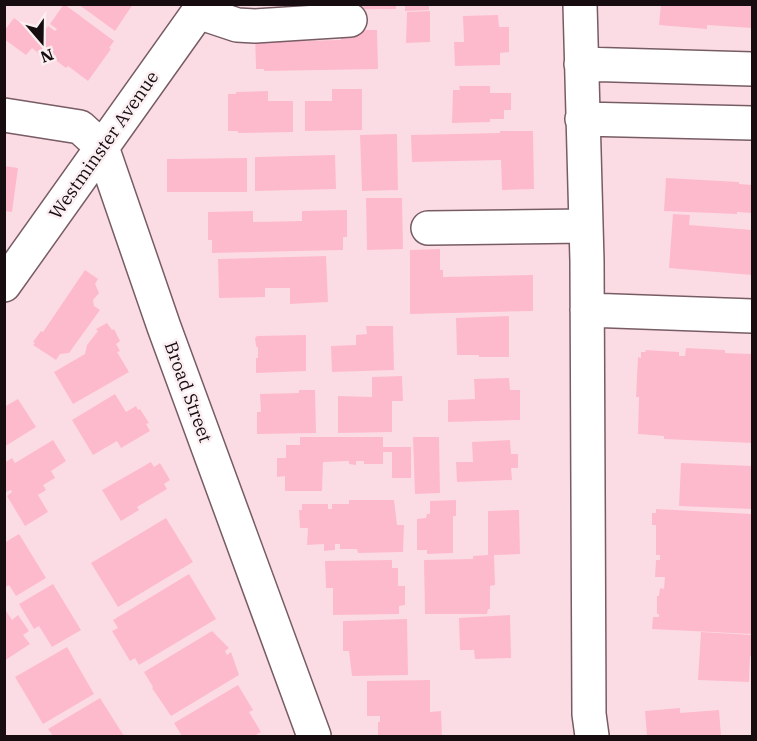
<svg xmlns="http://www.w3.org/2000/svg" width="757" height="741" font-family="'IBM Plex Serif',serif">
<rect width="100%" height="100%" fill="#fcdce4"/>
<!-- building -->
<path fill="#febacd" d="M64,4L114,41L109,48L111,49L88,81L68,66L66,68L50,56L47,60L32,48L26,55L4,39V31L14,18L40,37L48,26L55,31L57,29L50,24Z
M78,4H133L115,31Z
M294,4H396V9L294,10Z
M405,4H429V10L405,11Z
M661,4H752V28L707,25V29L659,25Z
M430,11V42L406,43L407,12Z
M498,15L499,27H509V52L500,53V65L455,66L454,42H464L463,16Z
M341,30H377L378,69L264,71V69H256L255,33L298,31V41L341,40Z
M459,86H490V93H511V110H504V119H490V122L452,123L453,90H460Z
M332,89H362V130L305,131V101H332Z
M268,91V101H293V132L238,133V131H228V94H236V92Z
M500,131H533L534,189L502,190L501,160L412,162L411,135L500,133Z
M397,134L398,190L362,191L360,135Z
M335,155L336,189L255,191V157Z
M247,158V192H167V159Z
M4,166L18,168L12,212L4,211Z
M666,178L739,182V184L752,185V213L737,212V214L664,211Z
M366,198H402L403,249L367,250Z
M347,210V237H343V250L212,253V240H208V212L253,211V222L302,221V211Z
M673,214L690,215L689,225L752,230V275L669,268Z
M440,249V270H443V277L533,275V311L410,314V250Z
M326,256L328,302L290,304V288H265V297L219,298L218,259Z
M85,270L98,279L95,284L99,293L93,300L94,306L100,310L69,353L60,354L56,360L33,345L35,343L33,342L41,331L43,332Z
M509,316V357H479V355H457L456,318Z
M107,323L112,330L114,329L120,341L116,344L120,351L117,352L129,372L73,404L54,372L85,354L87,345L98,331L96,329Z
M366,326H393L394,370L332,372L331,346L356,345V335L367,334Z
M306,335V371L256,373V358H258V348L256,346L255,338L257,336Z
M686,348L725,350V353L752,354V443L664,439V436L638,434L639,397H636L638,357L641,358V352H646L645,350L679,352V356H685Z
M402,376L403,401H392V432L338,433V396L372,397V377Z
M509,378L510,390H520V420L448,422V400L475,399L474,379Z
M299,390H315L316,433L257,434V412H261L260,394L299,393Z
M115,394L126,412L136,406L138,410L140,409L149,423L146,424L150,431L121,448L117,441L93,455L72,420Z
M18,399L36,427L4,447V407Z
M300,437H383V447H411V478H392V452H383V464H364V461H356V465L349,464V461L323,462L322,491H285V476L277,477V458H286V445H300Z
M413,437H439L440,493L415,494Z
M53,440L66,461L51,471L55,478L43,485L46,490L38,495L48,512L25,526L7,496L12,492L11,490L6,492L4,489V463L12,458L15,463Z
M510,440L511,454H518V468H511L512,480L457,482L456,462H473L472,442Z
M151,462L154,467L160,463L170,480L164,484L167,489L137,507L139,510L121,521L102,490Z
M681,463L752,466V509L679,506Z
M349,500H394L397,525H404L403,552L358,553L357,549H340V544H335V550L324,551V544L307,545L308,528H300L299,510H302V504H328V509H332V504H349Z
M456,500V516H453V553L427,554V550H417V519L426,518L427,514H430V501Z
M656,509L752,514V634L652,629L653,617H659V614H657V596H659L660,588L664,589L665,577H655L656,560H660V555H656V525H652V513H656Z
M519,510L520,554L494,555L495,585L490,586V609H488L487,614H425L424,560L473,559V556L488,555V511Z
M166,518L193,562L118,607L91,563Z
M19,534L46,578L16,596L9,585L4,588V543Z
M392,560V568H398V586H405V605L399,606V614L333,615V588H326L325,561Z
M189,574L216,619L139,665L135,658L130,661L112,631L118,628L113,620Z
M53,584L81,630L52,647L39,626L34,629L19,604Z
M4,608L12,620L18,615L29,631L23,635L30,644L4,661Z
M510,615L511,658L475,659L474,650H460L459,618Z
M407,619L408,675L352,676L349,651H343V621Z
M212,631L229,648L225,651L227,655L231,652L239,675L171,716L152,688L153,687L144,672Z
M701,632L752,635V656H750L749,682L698,680Z
M67,647L94,694L43,724L15,677Z
M430,680V712L441,711L442,736H378V722H380V716H367V681Z
M238,685L253,710L249,712L261,732L254,736H182L174,723Z
M100,698L124,736H53L48,729Z
M680,708V713L719,710L721,736H647L645,711Z"/>
<g fill="none" stroke-linecap="round" stroke-linejoin="round">
<!-- minor casing -->
<g stroke="#775c64" stroke-width="36">
<path id="minor" d="M580,4L587,261L589,714L592,736
M198,12L237,25L255,26L350,20
M581,64L752,69
M4,115L80,127L102,147L164,327L314,736
M582,119L752,123
M428,228L585,226
M4,285L204,4
M587,310L752,316"/>
</g>
<!-- minor -->
<use href="#minor" stroke="#fff" stroke-width="33"/>
</g>
<g text-anchor="middle" stroke-width="5" stroke-linejoin="round" paint-order="stroke">
<!-- street labels -->
<g font-size="18" fill="#170d10" stroke="#fceff2">
<text transform="translate(104 145) rotate(-55)" y="6">Westminster Avenue</text>
<text transform="translate(188 392) rotate(70)" y="6">Broad Street</text>
</g>
</g>
<!-- border -->
<rect width="757" height="741" fill="none" stroke="#170d10" stroke-width="12"/>
<!-- north arrow -->
<g transform="translate(42 42) rotate(160)" stroke="#fceff2" stroke-width="4.5" paint-order="stroke">
<path d="M0-4.5L10 22L0 15L-10 22Z" fill="#170d10"/>
<text y="-9" font-size="16" font-weight="bold" text-anchor="middle" fill="#170d10">N</text>
</g>
</svg>
